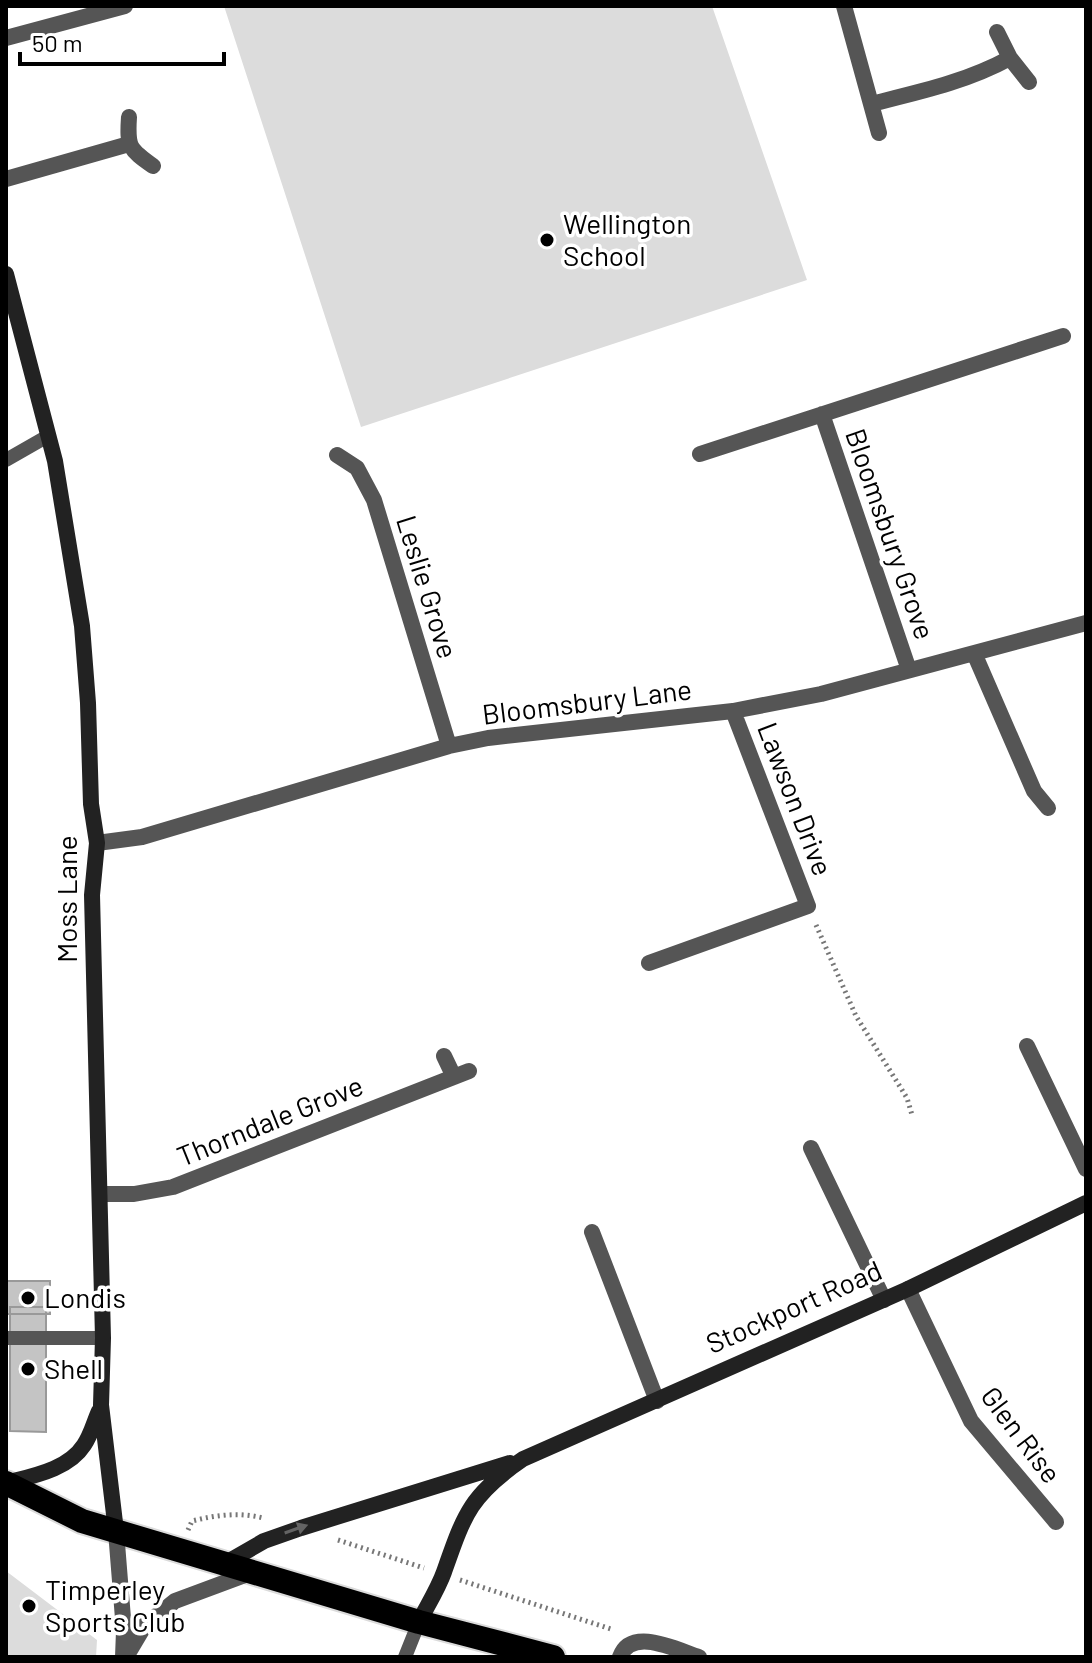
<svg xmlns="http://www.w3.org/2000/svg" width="1092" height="1663" font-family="Barlow,sans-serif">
<rect width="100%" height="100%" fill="#fff"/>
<!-- green -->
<path fill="#dcdcdc" d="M224,6H712L807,280L361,427Z
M6,1571L97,1640L96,1657H6Z"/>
<!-- building -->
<path fill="#c4c4c4" stroke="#999" stroke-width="2" d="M6,1281H50V1314H6Z
M10,1307H46V1432L10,1431Z"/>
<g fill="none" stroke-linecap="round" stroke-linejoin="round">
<!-- highway casing -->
<g stroke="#dbdbdb" stroke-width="28">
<path id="highway" d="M6,1483L82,1521L419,1622L553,1657"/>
</g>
<!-- path -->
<path stroke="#777" stroke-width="5" stroke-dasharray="2 4" stroke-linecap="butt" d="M816,925L856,1016L907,1098L912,1115
M188,1530L192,1521C216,1515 239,1512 263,1518
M338,1540L424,1568
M460,1580L614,1630"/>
<!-- lane -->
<path stroke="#555" stroke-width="14" d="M6,460L48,436
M6,1338H103
M405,1657L419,1622"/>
<!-- street -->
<path stroke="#555" stroke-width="16" d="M844,6L879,133
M997,32L1010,58L1029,82
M6,38L125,6
M871,104C919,92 966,82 1010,58
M129,117C127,147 129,149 153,166
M6,179L129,144
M822,414L909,670
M700,454L1063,336
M337,455L357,468L374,500L449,746
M974,653L1034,791L1048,808
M97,843L142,837L449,746L488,738L733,711L821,694L1086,623
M649,963L808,906L733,711
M1027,1046L1086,1169
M444,1056L454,1077
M811,1148L884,1300
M100,1194H134L173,1187L469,1071
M592,1232L657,1401
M908,1289L971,1421L1056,1522
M116,1531L124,1631L123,1657
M126,1657L145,1625L175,1601L253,1572
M620,1657C631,1626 677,1650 699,1657"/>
<!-- secondary -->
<path stroke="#222" stroke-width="16" d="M6,274L55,461L82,626L88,703L91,804L97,843L92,895L103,1338L101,1405L116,1531
M6,1483C32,1476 68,1470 84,1445C91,1435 94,1422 99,1411
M226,1563L264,1541L301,1528L510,1463
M419,1622C427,1606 438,1589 444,1572C464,1515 470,1495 523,1459L908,1289L1086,1203"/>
<!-- highway -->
<use href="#highway" stroke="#000" stroke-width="24"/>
</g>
<!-- one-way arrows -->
<defs><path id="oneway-solid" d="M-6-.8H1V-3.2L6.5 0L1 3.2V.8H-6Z" transform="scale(2)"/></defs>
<use fill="#646464" href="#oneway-solid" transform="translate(296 1529) rotate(-19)"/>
<!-- markers -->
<g fill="#000" stroke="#fff" stroke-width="3">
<circle cx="547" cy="240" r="8"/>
<circle cx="28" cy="1298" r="8"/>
<circle cx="28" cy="1369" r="8"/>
<circle cx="29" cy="1606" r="8"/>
</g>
<g text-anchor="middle" stroke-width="7" stroke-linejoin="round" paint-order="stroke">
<!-- poi labels -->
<g font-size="28" fill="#000" stroke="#fff" text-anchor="start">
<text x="563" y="234">Wellington<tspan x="563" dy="32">School</tspan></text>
<text x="44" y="1308">Londis</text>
<text x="44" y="1379">Shell</text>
<text x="45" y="1600">Timperley<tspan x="45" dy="32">Sports Club</tspan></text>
</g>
<!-- street labels -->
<g font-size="28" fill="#000" stroke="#fff">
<text transform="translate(890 534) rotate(71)" y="10">Bloomsbury Grove</text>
<text transform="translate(427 587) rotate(73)" y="10">Leslie Grove</text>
<text transform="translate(587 702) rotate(-7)" y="10">Bloomsbury Lane</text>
<text transform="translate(795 799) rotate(69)" y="10">Lawson Drive</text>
<text transform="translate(67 899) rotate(-90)" y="10">Moss Lane</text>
<text transform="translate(270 1121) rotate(-22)" y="10">Thorndale Grove</text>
<text transform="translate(794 1307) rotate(-24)" y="10">Stockport Road</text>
<text transform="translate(1021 1435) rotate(53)" y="10">Glen Rise</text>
</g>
</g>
<!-- border -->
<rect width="1092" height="1663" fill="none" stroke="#000000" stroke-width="16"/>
<!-- scale -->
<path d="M20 52v12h204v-12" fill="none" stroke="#000000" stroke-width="4"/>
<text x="32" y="52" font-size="24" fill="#000000" stroke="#ffffff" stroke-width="6" paint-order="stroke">50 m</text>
</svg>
